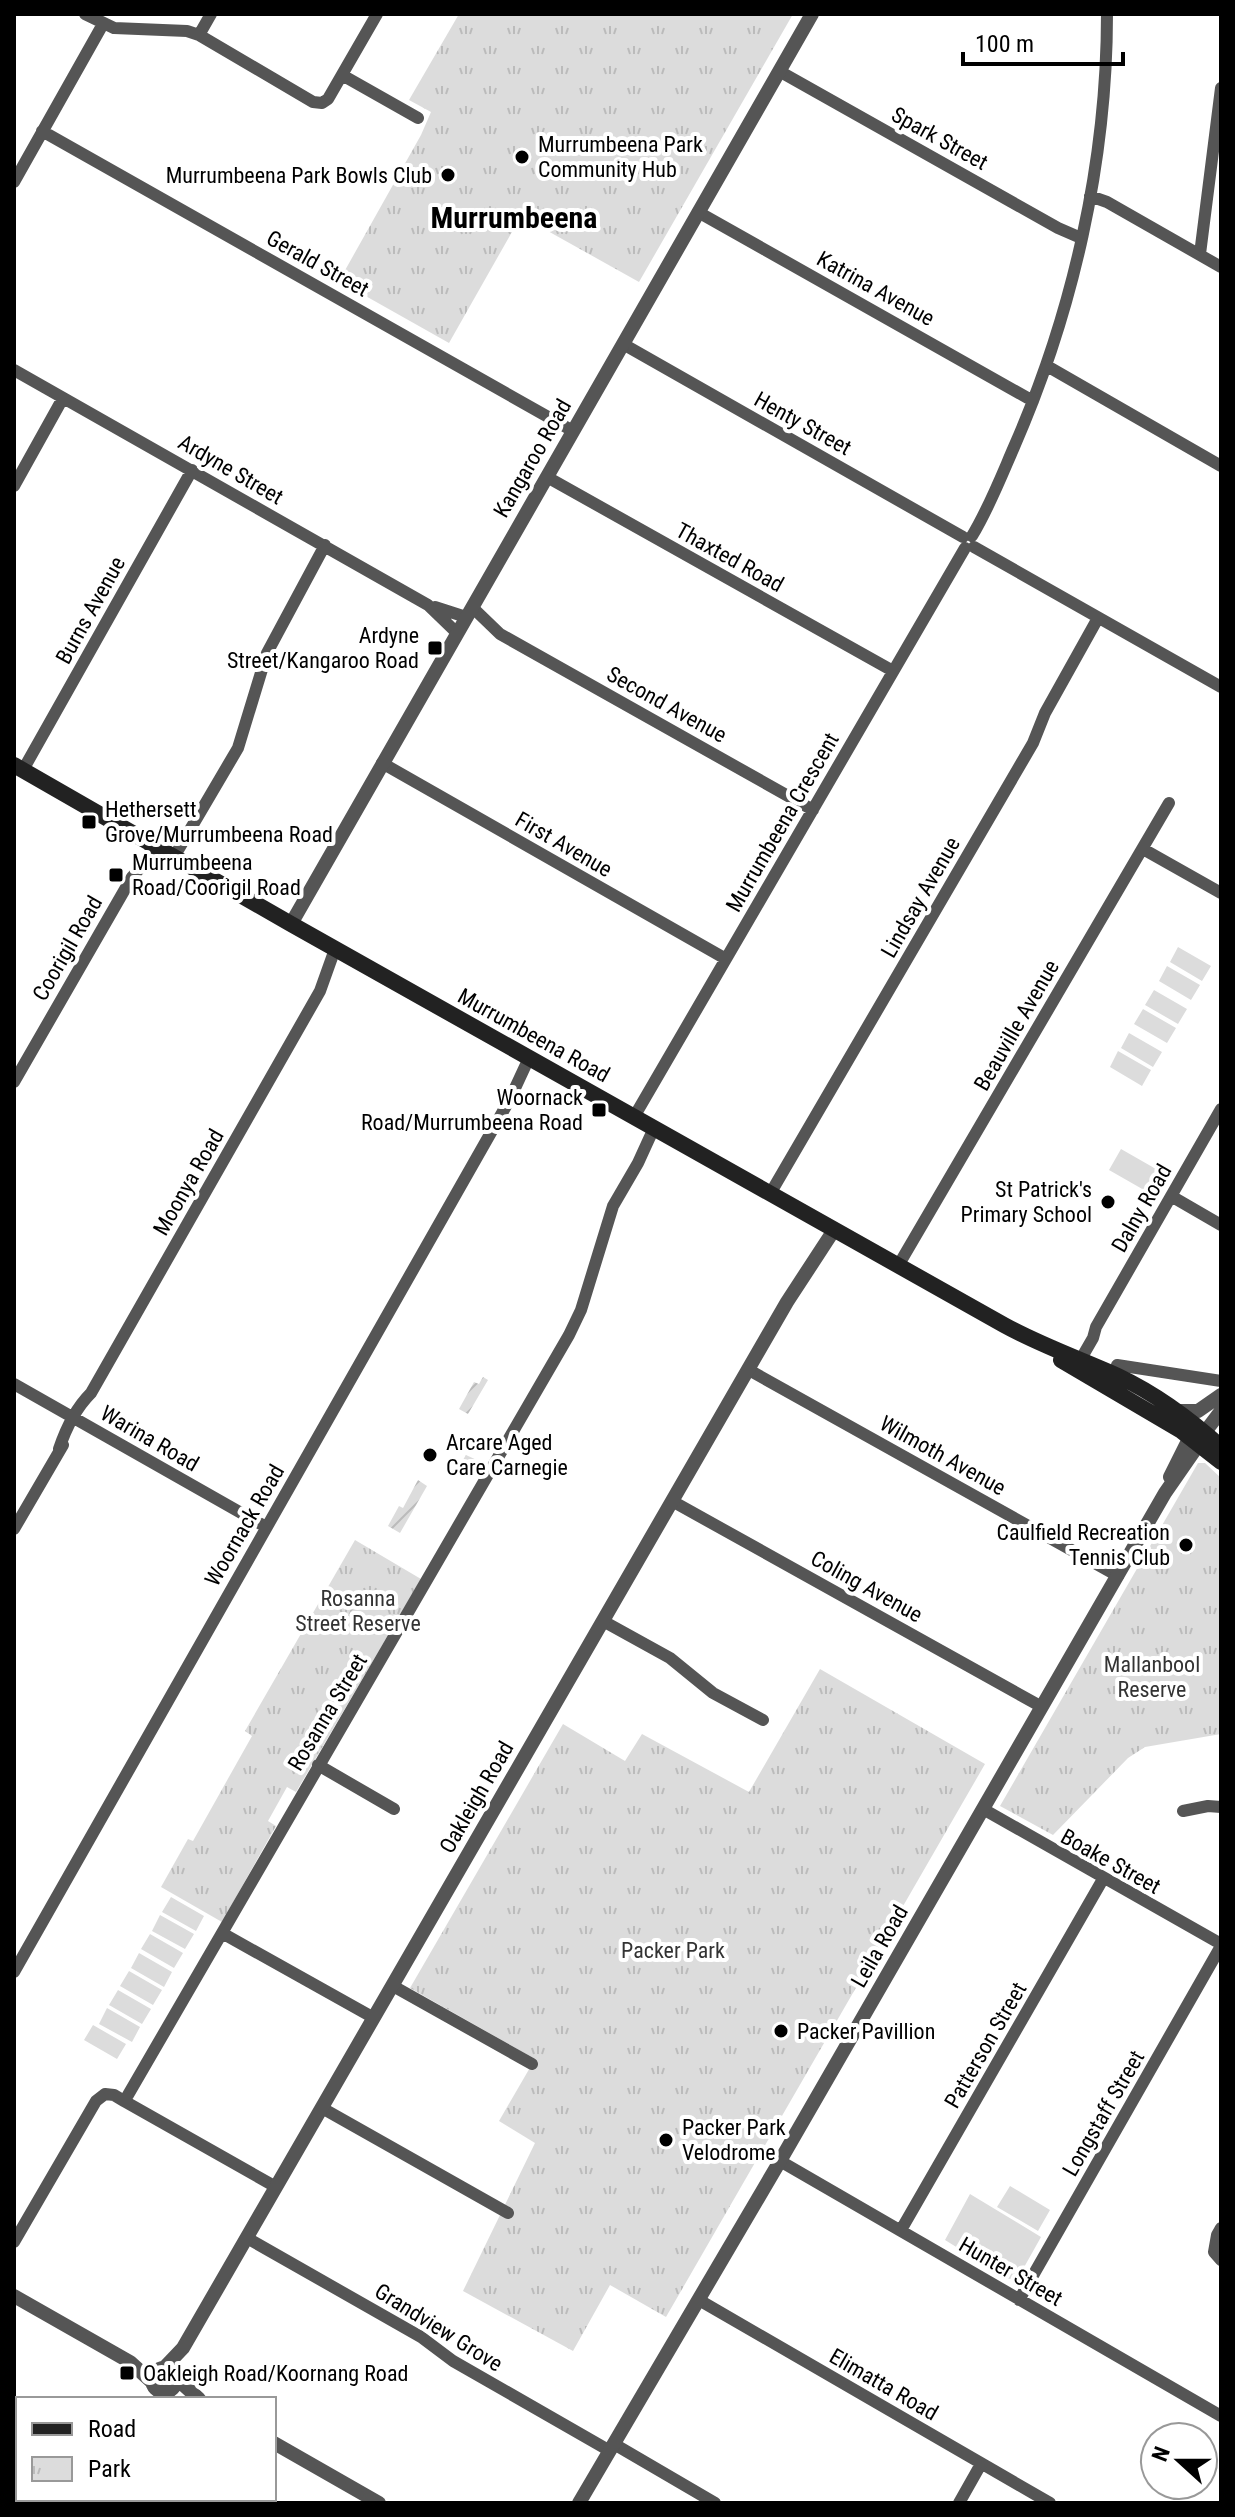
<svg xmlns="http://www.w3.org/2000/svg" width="1235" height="2517" font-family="'Roboto Condensed',sans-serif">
<defs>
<pattern id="park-tufts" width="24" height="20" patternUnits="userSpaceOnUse" patternTransform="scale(2)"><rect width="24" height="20" fill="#dcdcdc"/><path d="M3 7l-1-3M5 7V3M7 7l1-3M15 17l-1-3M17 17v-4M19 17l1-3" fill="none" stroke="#bbb"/></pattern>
<pattern id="garden-furrows" width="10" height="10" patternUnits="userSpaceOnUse" patternTransform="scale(2)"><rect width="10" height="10" fill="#dcdcdc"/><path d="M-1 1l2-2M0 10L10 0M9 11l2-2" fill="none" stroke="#bbb"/></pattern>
</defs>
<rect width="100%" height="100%" fill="#fff"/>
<!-- grass -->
<path fill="#dcdcdc" d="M1178,947L1211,966L1202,981L1170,962Z
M1167,966L1200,985L1191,1000L1159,981Z
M1154,990L1187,1009L1178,1024L1145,1005Z
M1143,1009L1176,1028L1167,1043L1134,1024Z
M1129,1033L1162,1052L1153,1067L1121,1048Z
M1118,1051L1151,1070L1142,1086L1110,1067Z
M1121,1149L1163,1173L1151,1194L1109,1170Z
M171,1897L204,1916L196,1931L162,1912Z
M160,1915L194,1934L185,1949L152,1931Z
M150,1934L183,1953L174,1968L141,1949Z
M139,1953L172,1972L164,1987L131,1968Z
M129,1971L162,1990L153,2005L120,1986Z
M118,1990L151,2009L142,2024L109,2005Z
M107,2008L140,2027L132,2042L99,2024Z
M93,2025L126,2044L117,2059L84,2040Z
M1010,2186L1050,2210L1038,2231L997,2207Z
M970,2194L1041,2237L1018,2278L1008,2279L945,2240Z"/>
<!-- park -->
<path fill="url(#park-tufts)" d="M459,14H793L639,282L521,216L449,343L339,281L421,135L431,112L409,100Z
M1198,1463H1205L1221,1478V1734L1145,1747L1128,1758L1053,1835L1000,1806Z
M355,1540L421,1579L296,1792L287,1787L268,1821L276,1826L222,1922L161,1887L188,1839L193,1841L252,1736L245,1731Z
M820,1669L985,1764L666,2317L610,2285L573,2351L463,2291L535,2143L499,2121L535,2059L410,1988L563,1724L625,1761L642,1734L749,1792Z"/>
<!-- garden -->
<path fill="url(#garden-furrows)" d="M483,1377L488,1380L468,1414L459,1409L474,1382L479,1384Z
M466,1455L481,1462L473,1478L458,1468Z
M418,1480L427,1486L400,1533L388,1526L399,1506L403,1508Z"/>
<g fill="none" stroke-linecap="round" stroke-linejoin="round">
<!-- minor -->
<path stroke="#555" stroke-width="12" d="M85,14L114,28L187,31L199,35L313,102L322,103L328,99L377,14
M199,35L211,14
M779,71L1058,228L1081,238
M342,75L418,118
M42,131L573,431
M14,182L103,24
M1090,196L1107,202L1221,267
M698,212L1033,401
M1200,254L1221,88
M623,344L963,537
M1047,366L1221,466
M14,370L428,605L457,633
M547,477L893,671
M14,486L63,398
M972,536C989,508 1001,477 1014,447C1073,312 1107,162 1107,14
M974,547L1221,687
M435,607L466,617
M472,607L500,634L813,810
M382,763L726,959
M23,770L192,470
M1143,849L1221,893
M174,857L238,748L267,653L325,545
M14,1082L132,877L142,866L154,845
M634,1117L965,548
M770,1194L1033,743L1045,713L1098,618
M1171,1196L1221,1225
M898,1266L1169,803
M1078,1364L1093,1338L1096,1327L1221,1109
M1117,1365L1221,1381
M749,1370L1118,1576
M14,1384L266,1527
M59,1449C66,1428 76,1408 91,1393L320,991L335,949
M672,1501L1042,1707
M14,1529L63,1445
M603,1621L670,1658L713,1693L763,1720
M318,1765L394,1809
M983,1809L1221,1944
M1183,1811L1208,1806L1221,1807
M222,1933L374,2018
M14,1972L510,1099L529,1058
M393,1986L532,2064
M124,2101L276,2187
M322,2108L508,2213
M780,2161L1221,2416
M1221,2228L1217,2235L1214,2252L1221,2260
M901,2230L1103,1879
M247,2238L421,2337L453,2361L610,2451
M14,2242L96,2101L105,2094L114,2095L124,2101L128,2095L569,1335L581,1310L613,1206L638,1163L654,1128
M699,2300L1050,2503
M1019,2300L1221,1946
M614,2444L715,2503
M959,2503L981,2464"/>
<!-- tertiary -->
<path stroke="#555" stroke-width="14" d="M291,924L812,14
M1178,1411H1198L1221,1395
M1205,1432L1221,1411
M1170,1477L1190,1437
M14,2296L130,2362L152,2382
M152 2380a12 12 0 1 1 24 0a12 12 0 1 1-24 0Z
M163,2369L183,2348L787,1302L834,1230
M175,2377L199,2399
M274,2443L379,2503
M93,2503L95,2499
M579,2503L780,2161L1165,1493L1199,1444"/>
<!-- secondary -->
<path stroke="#222" stroke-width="16" d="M14,765L291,924L1004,1325C1040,1345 1080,1359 1118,1376C1156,1394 1190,1419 1221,1447
M1061,1360L1180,1430L1221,1462"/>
</g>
<!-- markers -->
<g fill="#000" stroke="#fff" stroke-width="3">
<circle cx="522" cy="157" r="8"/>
<circle cx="448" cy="175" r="8"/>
<rect x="427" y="640" width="16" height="16" rx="4"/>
<rect x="81" y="814" width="16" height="16" rx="4"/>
<rect x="108" y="867" width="16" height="16" rx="4"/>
<rect x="591" y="1102" width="16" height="16" rx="4"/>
<circle cx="1108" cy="1202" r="8"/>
<circle cx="430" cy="1455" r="8"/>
<circle cx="1186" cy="1545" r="8"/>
<circle cx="781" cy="2031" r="8"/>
<circle cx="666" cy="2140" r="8"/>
<rect x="119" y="2365" width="16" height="16" rx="4"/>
</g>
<g text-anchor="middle" stroke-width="8" stroke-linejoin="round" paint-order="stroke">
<!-- street labels -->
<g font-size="22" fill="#000" stroke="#fff">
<text transform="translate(940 138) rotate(29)" y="8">Spark Street</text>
<text transform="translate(318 263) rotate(29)" y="8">Gerald Street</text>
<text transform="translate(876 288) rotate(29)" y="8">Katrina Avenue</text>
<text transform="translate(803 423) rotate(29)" y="8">Henty Street</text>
<text transform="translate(532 458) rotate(-60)" y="8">Kangaroo Road</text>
<text transform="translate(231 469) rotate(30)" y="8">Ardyne Street</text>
<text transform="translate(730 557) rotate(29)" y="8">Thaxted Road</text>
<text transform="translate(90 610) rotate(-61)" y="8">Burns Avenue</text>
<text transform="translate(667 704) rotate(29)" y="8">Second Avenue</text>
<text transform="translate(782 822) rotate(-60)" y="8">Murrumbeena Crescent</text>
<text transform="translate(564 844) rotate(30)" y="8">First Avenue</text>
<text transform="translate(920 897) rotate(-60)" y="8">Lindsay Avenue</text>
<text transform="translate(67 948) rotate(-60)" y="8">Coorigil Road</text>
<text transform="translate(1016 1025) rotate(-60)" y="8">Beauville Avenue</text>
<text transform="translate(534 1035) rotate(29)" y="8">Murrumbeena Road</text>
<text transform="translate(188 1182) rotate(-60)" y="8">Moonya Road</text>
<text transform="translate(1141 1208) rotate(-60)" y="8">Dalny Road</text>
<text transform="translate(150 1438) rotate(30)" y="8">Warina Road</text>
<text transform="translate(943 1455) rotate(29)" y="8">Wilmoth Avenue</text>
<text transform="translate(244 1525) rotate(-60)" y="8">Woornack Road</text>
<text transform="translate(867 1586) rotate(29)" y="8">Coling Avenue</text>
<text transform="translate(327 1712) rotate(-59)" y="8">Rosanna Street</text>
<text transform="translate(476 1797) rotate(-60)" y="8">Oakleigh Road</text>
<text transform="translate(1111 1861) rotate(29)" y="8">Boake Street</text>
<text transform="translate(879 1946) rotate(-60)" y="8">Leila Road</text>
<text transform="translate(985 2045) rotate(-60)" y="8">Patterson Street</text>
<text transform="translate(1103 2113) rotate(-60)" y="8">Longstaff Street</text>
<text transform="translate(1011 2271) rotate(30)" y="8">Hunter Street</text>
<text transform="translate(439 2327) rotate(32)" y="8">Grandview Grove</text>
<text transform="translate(884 2384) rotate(30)" y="8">Elimatta Road</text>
</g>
<!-- poi labels -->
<g font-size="22" fill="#000" stroke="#fff" text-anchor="start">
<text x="538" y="152">Murrumbeena Park<tspan x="538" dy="25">Community Hub</tspan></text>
<text x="432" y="183" text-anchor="end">Murrumbeena Park Bowls Club</text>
<text x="419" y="643" text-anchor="end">Ardyne<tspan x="419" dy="25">Street/Kangaroo Road</tspan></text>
<text x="105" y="817">Hethersett<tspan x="105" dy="25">Grove/Murrumbeena Road</tspan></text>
<text x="132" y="870">Murrumbeena<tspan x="132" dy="25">Road/Coorigil Road</tspan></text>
<text x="583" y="1105" text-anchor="end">Woornack<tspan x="583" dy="25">Road/Murrumbeena Road</tspan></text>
<text x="1092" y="1197" text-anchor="end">St Patrick's<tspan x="1092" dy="25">Primary School</tspan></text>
<text x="446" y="1450">Arcare Aged<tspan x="446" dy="25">Care Carnegie</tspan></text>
<text x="1170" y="1540" text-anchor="end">Caulfield Recreation<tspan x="1170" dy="25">Tennis Club</tspan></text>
<text x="797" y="2039">Packer Pavillion</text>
<text x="682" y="2135">Packer Park<tspan x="682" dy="25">Velodrome</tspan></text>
<text x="143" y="2381">Oakleigh Road/Koornang Road</text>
</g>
<!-- park labels -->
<g font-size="22" fill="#333" stroke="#fff">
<text x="358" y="1606">Rosanna<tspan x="358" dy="25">Street Reserve</tspan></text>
<text x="1152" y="1672">Mallanbool<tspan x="1152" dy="25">Reserve</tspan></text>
<text x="673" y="1958">Packer Park</text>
</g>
<!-- district labels -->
<g font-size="30" font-weight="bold" fill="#000" stroke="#fff">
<text x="514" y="228">Murrumbeena</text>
</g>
</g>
<!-- border -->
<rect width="1235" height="2517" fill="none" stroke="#000000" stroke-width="32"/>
<!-- legend -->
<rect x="16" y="2397" width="260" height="104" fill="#ffffff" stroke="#999999" stroke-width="2"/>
<rect x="32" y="2423" width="40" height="12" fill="#222222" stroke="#999999" stroke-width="2"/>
<text x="88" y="2437" font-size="24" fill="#000000">Road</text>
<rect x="32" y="2457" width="40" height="24" fill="url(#park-tufts)" stroke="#999999" stroke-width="2"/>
<text x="88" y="2477" font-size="24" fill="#000000">Park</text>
<!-- north arrow -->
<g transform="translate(1179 2461) rotate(291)"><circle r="38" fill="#ffffff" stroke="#999999" stroke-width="2"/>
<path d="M0-6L14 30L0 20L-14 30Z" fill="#000000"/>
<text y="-12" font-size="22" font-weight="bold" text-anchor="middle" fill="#000000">N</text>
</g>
<!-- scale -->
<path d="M963 52v12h160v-12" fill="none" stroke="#000000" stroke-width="4"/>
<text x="975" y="52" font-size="24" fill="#000000" stroke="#ffffff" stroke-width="6" paint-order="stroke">100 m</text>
</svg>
